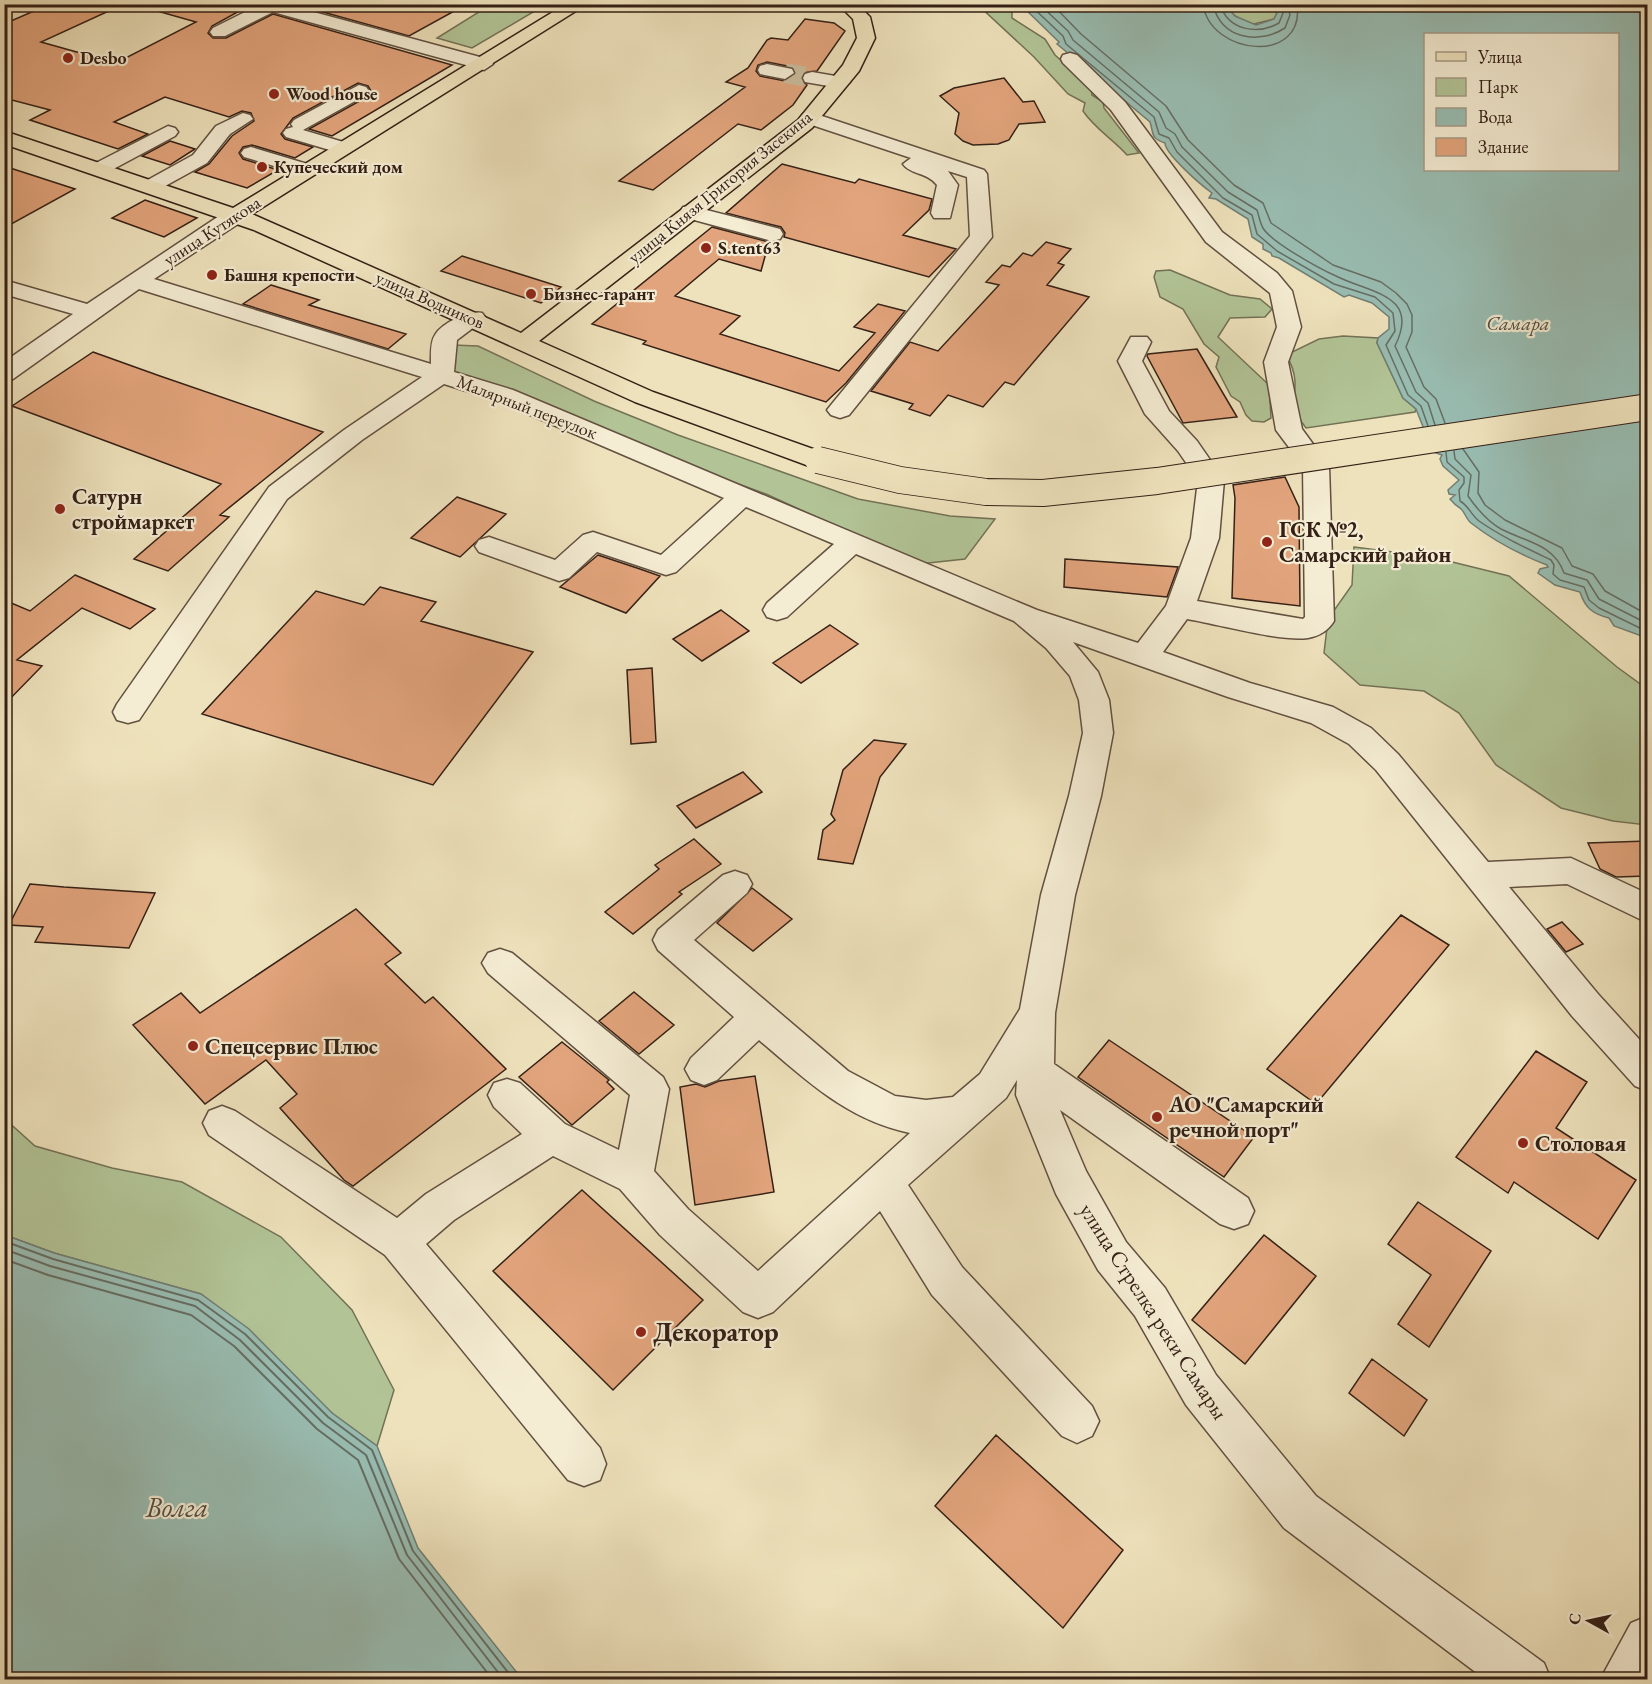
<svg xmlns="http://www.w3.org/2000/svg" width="1652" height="1684" font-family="'EB Garamond',serif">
<rect width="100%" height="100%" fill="#eee2bc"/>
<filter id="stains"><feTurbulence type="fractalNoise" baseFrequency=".00333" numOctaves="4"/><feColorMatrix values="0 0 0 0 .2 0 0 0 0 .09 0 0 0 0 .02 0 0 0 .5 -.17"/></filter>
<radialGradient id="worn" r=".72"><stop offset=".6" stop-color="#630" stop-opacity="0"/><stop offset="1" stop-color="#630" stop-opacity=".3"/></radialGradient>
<!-- green -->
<path fill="#b2c496" stroke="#737256" stroke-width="1.5" d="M490,5H545L472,48L437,38Z
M978,5H1005L1012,8V18L1045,39L1055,55L1091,87L1092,95L1103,102L1104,108L1139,153L1127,155C1113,139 1095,129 1083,111L1085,103L1068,94L1034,57Z
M1225,5H1272V9L1277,13L1274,19L1250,25L1235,16Z
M1170,270L1230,295L1260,299L1272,309L1265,317L1230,318L1218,337L1269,385L1271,418L1264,422L1252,421L1246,415L1240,402L1231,396L1216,367L1219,357L1204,344L1183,309L1160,297L1154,277L1156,271Z
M1343,336L1378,338L1377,343L1403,398L1416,409L1415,412L1306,428L1292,409C1296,388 1298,374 1286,355L1319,339Z
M453,345L478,346L594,401L678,435L858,499L950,516L995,519L965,559L919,564L766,494L463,384L448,369Z
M1354,547L1432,557L1509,576L1617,667L1647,689V825L1613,821L1561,808L1496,765L1459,713L1424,691L1360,685L1324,653L1328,619L1352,585Z
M5,1119L35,1146L112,1168L182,1182L281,1237L352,1310L394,1390L377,1446L332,1413L201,1294L54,1253L5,1235Z"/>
<!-- water -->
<path fill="#99bdb2" stroke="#717e74" stroke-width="1.5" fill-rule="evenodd" d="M1272,4H1627L1647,18V638L1614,626L1609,618C1593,614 1585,608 1580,592L1555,585L1538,573L1540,569L1548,567L1547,565C1521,555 1494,541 1471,523C1466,519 1465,512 1460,508C1455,505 1454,504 1450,499L1455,495L1449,494L1448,490L1459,480L1443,466L1440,459L1442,455L1433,452L1416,409L1403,398L1377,343L1378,338L1389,329V317L1372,303L1349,295L1344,297L1279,258L1272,256L1271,253L1263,249V244L1252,237L1248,219L1216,199L1209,198L1212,193C1201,185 1165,154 1165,143C1150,138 1154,134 1150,122L1057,44L1059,42L1021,5H1225L1235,16L1256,25L1274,19L1277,13L1272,9ZM1426,34H1618V170H1426Z
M5,1235L54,1253L201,1294L249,1329L332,1413L377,1446L418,1548L522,1679H5Z"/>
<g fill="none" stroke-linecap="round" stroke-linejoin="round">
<!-- shore-far1 -->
<path stroke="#666e64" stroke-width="1.5" d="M1029,4L1063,36L1066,44L1154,117L1159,134L1169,138L1177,152L1223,198L1252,215L1257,234L1277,251L1334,284L1375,297L1393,313L1395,331L1386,345L1408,395L1421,406L1428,426
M1039,4L1068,31L1073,40L1159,112L1166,128L1175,134L1182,147L1228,192L1257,210C1259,216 1260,223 1263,228C1271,242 1320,269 1336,276C1369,293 1421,294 1395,346L1416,392L1428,403L1435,425
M1052,4L1081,34L1166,106L1188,140L1234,185L1263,203L1271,223L1333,265L1381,282L1396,293L1407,304L1412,315V332L1406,347L1424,387L1436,399L1445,423
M1203,4C1210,56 1306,65 1297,4
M1213,4C1220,39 1259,45 1285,28L1290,15L1287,4
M1220,4C1228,31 1258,35 1279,23L1283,13L1278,4
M1463,449L1479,472L1478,493L1485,505L1505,520L1562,548L1572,566L1593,574L1605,591L1648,615
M1454,451L1455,459L1471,475L1468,496C1477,509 1487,521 1501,529C1526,542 1554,544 1564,573L1587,580L1599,599L1648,624
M1446,452L1447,462L1464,477V483L1459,490L1460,501C1469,506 1471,515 1479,521C1502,537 1526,548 1551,560L1554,565L1553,574L1560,580L1584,587L1589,600L1599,608L1648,632"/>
<!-- shore -->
<path stroke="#666e64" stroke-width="2" d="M4,1241L53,1259L198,1300L245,1334L328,1417L372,1450L413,1551L514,1680
M4,1249L50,1266L195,1306L240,1340L323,1423L366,1455L407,1555L504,1680
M4,1259L48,1275L191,1315L234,1346L317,1429L358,1460L399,1559L493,1680"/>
</g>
<!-- building -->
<path fill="#e2a47c" stroke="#342016" stroke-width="1.5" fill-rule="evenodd" d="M50,4H124L41,42L116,63L196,22L157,11L158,4H252L212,26L208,33L213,38H226L273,14L452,65L332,136L309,129L367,97L371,91L368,86L358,83L293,118L281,134L285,139L313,147L295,158L252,145L243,147L239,153L243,159L278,170L247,188L195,172L209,164L232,136L254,121L251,113L242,111L229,117L165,97L114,122L148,134L118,149L30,120L50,110L4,98V24Z
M294,4H467L409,36Z
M805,19L834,23L845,31L817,71L803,73L801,79L807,85L793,105L761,130L738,124L653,190L619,181L745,87L726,82L748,68L767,40L771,38L788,40ZM767,62L792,67L796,74L785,81L760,76L756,71L758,65Z
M1004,78L1023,102L1034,101L1045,122L1019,124L1009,140L998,144L973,145L963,141L955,134L959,113L940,96L954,88Z
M170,141L195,149L170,165L142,156Z
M782,164L855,183L859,179L932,199L929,210L903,235L956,249L929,277L784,237L785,233L781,227L726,213Z
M4,166L75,189L4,228Z
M145,200L197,218L164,237L112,218Z
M712,227L769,242L761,271L719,259L675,296L740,316L720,334L839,371L875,333L854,327L878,304L905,311L846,383L826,402L643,344L646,341L592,324Z
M1046,242L1071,249L1058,263L1064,265L1047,285L1089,297L1014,385L1005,382L983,407L948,395L930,416L909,409L913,404L871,391L910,342L938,351L999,285L986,282L1002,265L1010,267L1023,253L1032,256Z
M462,256L561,287L541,303L441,271Z
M271,285L319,300L309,305L406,334L388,349L243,304Z
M1197,349L1237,417L1183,423L1147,356L1148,354Z
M93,352L160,376L323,432L220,515L229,517L168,571L134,559L221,484L12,406Z
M1285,477L1299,507L1300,606L1232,598L1235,498L1233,485Z
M457,497L506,514L460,557L411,538Z
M598,555L640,569L660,576L626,613L560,587Z
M1065,559L1178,567L1167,597L1064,587Z
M75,575L155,609L130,629L82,608L17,660L42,666L4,705V600L30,611Z
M380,587L436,602L421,621L533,652L433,785L202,714L316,591L364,605Z
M721,610L749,631L702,661L673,639Z
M830,625L858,644L801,683L773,663Z
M652,668L656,742L631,744L627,670Z
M874,740L906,744L880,777L853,864L818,859L823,830L835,820L831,814L843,770Z
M743,772L762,792L696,828L677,806Z
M694,839L721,864L679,892L682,894L633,934L605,912L659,869L655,865Z
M1647,841V876L1616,877L1600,869L1588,843Z
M30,884L64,887L155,893L129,948L35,942L43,927L9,925Z
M752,888L792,919L753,951L717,923Z
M356,909L401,953L385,964L425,1003L433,997L506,1069L353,1186L344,1180L280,1108L297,1094L266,1060L205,1104L133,1025L181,993L200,1013Z
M1401,915L1449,945L1316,1104L1267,1069Z
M1562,922L1583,944L1566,952L1547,929Z
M634,992L674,1025L639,1054L599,1021Z
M1109,1040L1254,1137L1224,1177L1078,1077Z
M562,1042L609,1080L607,1082L614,1089L572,1125L519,1077Z
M1536,1051L1587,1082L1556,1128L1636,1180L1598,1239L1514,1182L1508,1193L1456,1157Z
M755,1076L774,1192L695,1205L680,1087L696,1084L705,1087L719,1081Z
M582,1190L703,1300L613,1390L493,1271Z
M1418,1202L1491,1251L1429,1347L1398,1324L1431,1275L1388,1244Z
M1264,1235L1316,1276L1245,1364L1192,1320Z
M1372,1359L1427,1400L1404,1436L1349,1393Z
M996,1435L1123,1550L1063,1628L935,1506Z"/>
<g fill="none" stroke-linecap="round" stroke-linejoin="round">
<!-- minor-tunnel -->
<path stroke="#c9bb9b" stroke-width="20" stroke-dasharray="20 10" stroke-linecap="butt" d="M785,73L812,78"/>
<!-- minor casing -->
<g stroke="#625040" stroke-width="3">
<path id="minor" d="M254,4H284L491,60L493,64L484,70L273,12L225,36H213L210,32L213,28L255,7Z
M1070,53L1077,55L1125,102L1222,232L1277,273L1292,291L1301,327L1288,362L1302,429L1329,466L1334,621C1328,631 1319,636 1308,638C1281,642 1217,624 1187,619L1163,652L1250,683L1333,707L1371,728L1398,754L1488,862L1571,858L1648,894V923L1567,884L1509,887L1598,994L1648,1049V1091L1635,1086L1572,1016L1376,770L1349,744L1311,723L1228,697L1073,642L1098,672L1109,700L1113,733L1101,796L1075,895L1055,1013L1054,1064L1248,1198L1254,1211L1248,1224L1234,1229L1220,1224L1060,1110L1086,1171L1126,1242L1165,1288L1216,1375L1316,1496L1544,1663L1551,1680H1486L1284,1528L1186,1405L1135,1316L1098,1270L1056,1194L1016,1095L1017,1080L1006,1098L908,1185L962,1267L1092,1406L1099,1421L1092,1436L1077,1443L1062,1436L932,1295L880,1211L773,1312L758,1318L743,1312L660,1235L620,1189L553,1156L454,1220L426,1244L600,1448L606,1464L600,1480L584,1486L568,1480L385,1255L209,1135L203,1123L209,1111L222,1106L235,1111L397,1218L426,1194L522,1134L494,1107L488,1095L494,1083L507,1079L520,1083L565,1124L619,1150L630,1095L488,973L482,963L488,953L500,949L512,953L663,1077L669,1089L654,1171L688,1209L758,1271L910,1133C847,1120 806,1080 759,1040L717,1080L704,1085L691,1080L685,1069L691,1058L734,1017L658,950L653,940L658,930L723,875L735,871L747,875L752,884L747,893L694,940L848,1071L895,1096L926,1100L953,1097L980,1074L1020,1009L1041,895L1069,796L1083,733L1079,700L1070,676L1046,648L1014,621L856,554L787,617L777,620L767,617L763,610L767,603L834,544L746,507L676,572L666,575L597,552L569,578L559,581L479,552L475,546L479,540L489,537L555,560L583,535L593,532L661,555L724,498L495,400L444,384L362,440L287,499L139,720L128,723L117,720L113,712L117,704L269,487L344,430L422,377L139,289L13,379L4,381V362L73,314L4,294V280L87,304L228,210H244L247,215L244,220L154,279L431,364C431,356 430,342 435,335C442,323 469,310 482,313L486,318L457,340L454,372L513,390L1037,610L1138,643L1166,606L1191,538L1198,480L1178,451L1145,414L1118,361L1131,337H1147L1151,342L1142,361L1169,411L1197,441L1224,480L1219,538L1197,601L1303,619L1305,617L1303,466L1276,430L1264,362L1277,327L1270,293L1206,242L1111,110L1063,63L1061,59L1063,55Z
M767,64L792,69L794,73L785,79L760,74L758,70L760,66Z
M812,72L847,78L850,82L840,88L805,82L803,78L805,74Z
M359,85L366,87L369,91L366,95L303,130L350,144L353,148L350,152L343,154L286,137L283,133L286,129L293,127L291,124L294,120Z
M810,112L984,170L987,174L992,237L849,415L840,418L831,415L827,410L831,405L970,236L967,177L948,171L958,185L950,218H934L931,213L937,185C927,172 911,175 903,164L911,158L803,122L800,118L803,114Z
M243,113L250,115L253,119L230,134L207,163L158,190H144L141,186L144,182L193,155L216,126Z
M168,126L175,128L178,132L175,136L106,173H92L89,169L92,165Z
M251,147L314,166L317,170L314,174L307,176L244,157L241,153L244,149Z
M691,206L780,229L783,234L780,239L772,241L683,217L680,212L683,207Z
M1648,1616V1680H1600L1631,1623Z"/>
</g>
<!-- major casing -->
<g stroke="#342016" stroke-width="3">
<path id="major" d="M566,4H587L252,214L521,333L798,120L843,65L857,38L853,19L838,4H857L870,17L875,38L859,71L812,128L539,341L653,392L827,454L831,460L827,466L818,468L809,466L635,402L254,230L4,144V131L233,208Z"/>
</g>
<!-- minor -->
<use href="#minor" fill="#f4ecd3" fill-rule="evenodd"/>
<!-- major -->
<use href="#major" fill="#eee2bc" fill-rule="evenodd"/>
<!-- major-bridge casing -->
<g stroke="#342016" stroke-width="28" stroke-linecap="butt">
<path id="major-bridge" d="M818,460L900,480L986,492L1043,493L1157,481L1648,407"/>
</g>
<!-- major-bridge -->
<use href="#major-bridge" stroke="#eee2bc" stroke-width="26"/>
</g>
<!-- markers -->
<g fill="#8f2418" stroke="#f4ecd3" stroke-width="2">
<circle cx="68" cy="58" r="6"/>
<circle cx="274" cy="94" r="6"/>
<circle cx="262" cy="167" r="6"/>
<circle cx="706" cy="248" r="6"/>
<circle cx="212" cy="275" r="6"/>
<circle cx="531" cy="294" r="6"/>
<circle cx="60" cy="509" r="6"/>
<circle cx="1267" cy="542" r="6"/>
<circle cx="193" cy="1046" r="6"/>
<circle cx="1157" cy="1117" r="6"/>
<circle cx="1523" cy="1143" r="6"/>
<circle cx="641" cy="1332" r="6"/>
</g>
<g text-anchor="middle" stroke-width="4.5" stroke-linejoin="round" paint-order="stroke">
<!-- far-poi labels -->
<g font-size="18" font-weight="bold" fill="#342016" stroke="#f4ecd3" text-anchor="start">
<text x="80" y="64">Desbo</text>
<text x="286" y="100">Wood house</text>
<text x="274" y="173">Купеческий дом</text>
<text x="718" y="254">S.tent63</text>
<text x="224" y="281">Башня крепости</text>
<text x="543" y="300">Бизнес-гарант</text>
</g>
<!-- far-street labels -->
<g font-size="18" fill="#342016" stroke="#f4ecd3">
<text transform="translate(720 187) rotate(-39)" y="6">улица Князя Григория Засекина</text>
<text transform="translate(212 231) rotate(-33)" y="6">улица Кутякова</text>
<text transform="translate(430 300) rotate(24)" y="6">улица Водников</text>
<text transform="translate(527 407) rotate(21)" y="6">Малярный переулок</text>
</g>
<!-- far-water labels -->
<g font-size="20" font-style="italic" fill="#524f45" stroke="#f4ecd3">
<text x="1518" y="330">Самара</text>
</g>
<!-- poi labels -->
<g font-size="22" font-weight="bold" fill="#342016" stroke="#f4ecd3" text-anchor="start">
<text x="72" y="504">Сатурн<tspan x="72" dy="25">строймаркет</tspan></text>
<text x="1279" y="537">ГСК №2,<tspan x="1279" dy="25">Самарский район</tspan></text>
<text x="205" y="1054">Спецсервис Плюс</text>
<text x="1169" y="1112">АО "Самарский<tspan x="1169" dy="25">речной порт"</tspan></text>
<text x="1535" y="1151">Столовая</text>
</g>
<!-- street labels -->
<g font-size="22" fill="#342016" stroke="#f4ecd3">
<text transform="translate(1154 1311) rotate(57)" y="8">улица Стрелка реки Самары</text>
</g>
<!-- near-poi labels -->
<g font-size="27" font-weight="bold" fill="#342016" stroke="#f4ecd3" text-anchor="start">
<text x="653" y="1341">Декоратор</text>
</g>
<!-- near-water labels -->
<g font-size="28" font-style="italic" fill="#524f45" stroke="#f4ecd3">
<text x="177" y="1517">Волга</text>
</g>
</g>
<!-- margin -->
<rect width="1652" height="1684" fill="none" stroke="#eee2bc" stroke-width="24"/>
<rect x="6" y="6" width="1640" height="1672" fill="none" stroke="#342016" stroke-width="3"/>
<rect x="12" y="12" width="1628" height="1660" fill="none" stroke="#342016" stroke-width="1.5"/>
<!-- legend -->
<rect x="1424" y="33" width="195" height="138" fill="#f4ecd3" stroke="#a79a87" stroke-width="1.5"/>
<rect x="1436" y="52" width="30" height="9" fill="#eee2bc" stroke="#a79a87" stroke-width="1.5"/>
<text x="1478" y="63" font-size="18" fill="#342016">Улица</text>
<rect x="1436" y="78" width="30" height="18" fill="#b2c496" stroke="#a79a87" stroke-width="1.5"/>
<text x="1478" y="93" font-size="18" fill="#342016">Парк</text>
<rect x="1436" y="108" width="30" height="18" fill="#99bdb2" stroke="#a79a87" stroke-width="1.5"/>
<text x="1478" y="123" font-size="18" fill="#342016">Вода</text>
<rect x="1436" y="138" width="30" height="18" fill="#e2a47c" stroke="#a79a87" stroke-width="1.5"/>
<text x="1478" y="153" font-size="18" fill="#342016">Здание</text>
<!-- north arrow -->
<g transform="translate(1589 1621) rotate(278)" stroke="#f4ecd3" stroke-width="4.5" paint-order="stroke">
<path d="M0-4.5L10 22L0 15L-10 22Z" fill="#342016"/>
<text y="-9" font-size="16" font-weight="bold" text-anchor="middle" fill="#342016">С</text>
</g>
<rect width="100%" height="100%" filter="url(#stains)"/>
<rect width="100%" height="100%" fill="url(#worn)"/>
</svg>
